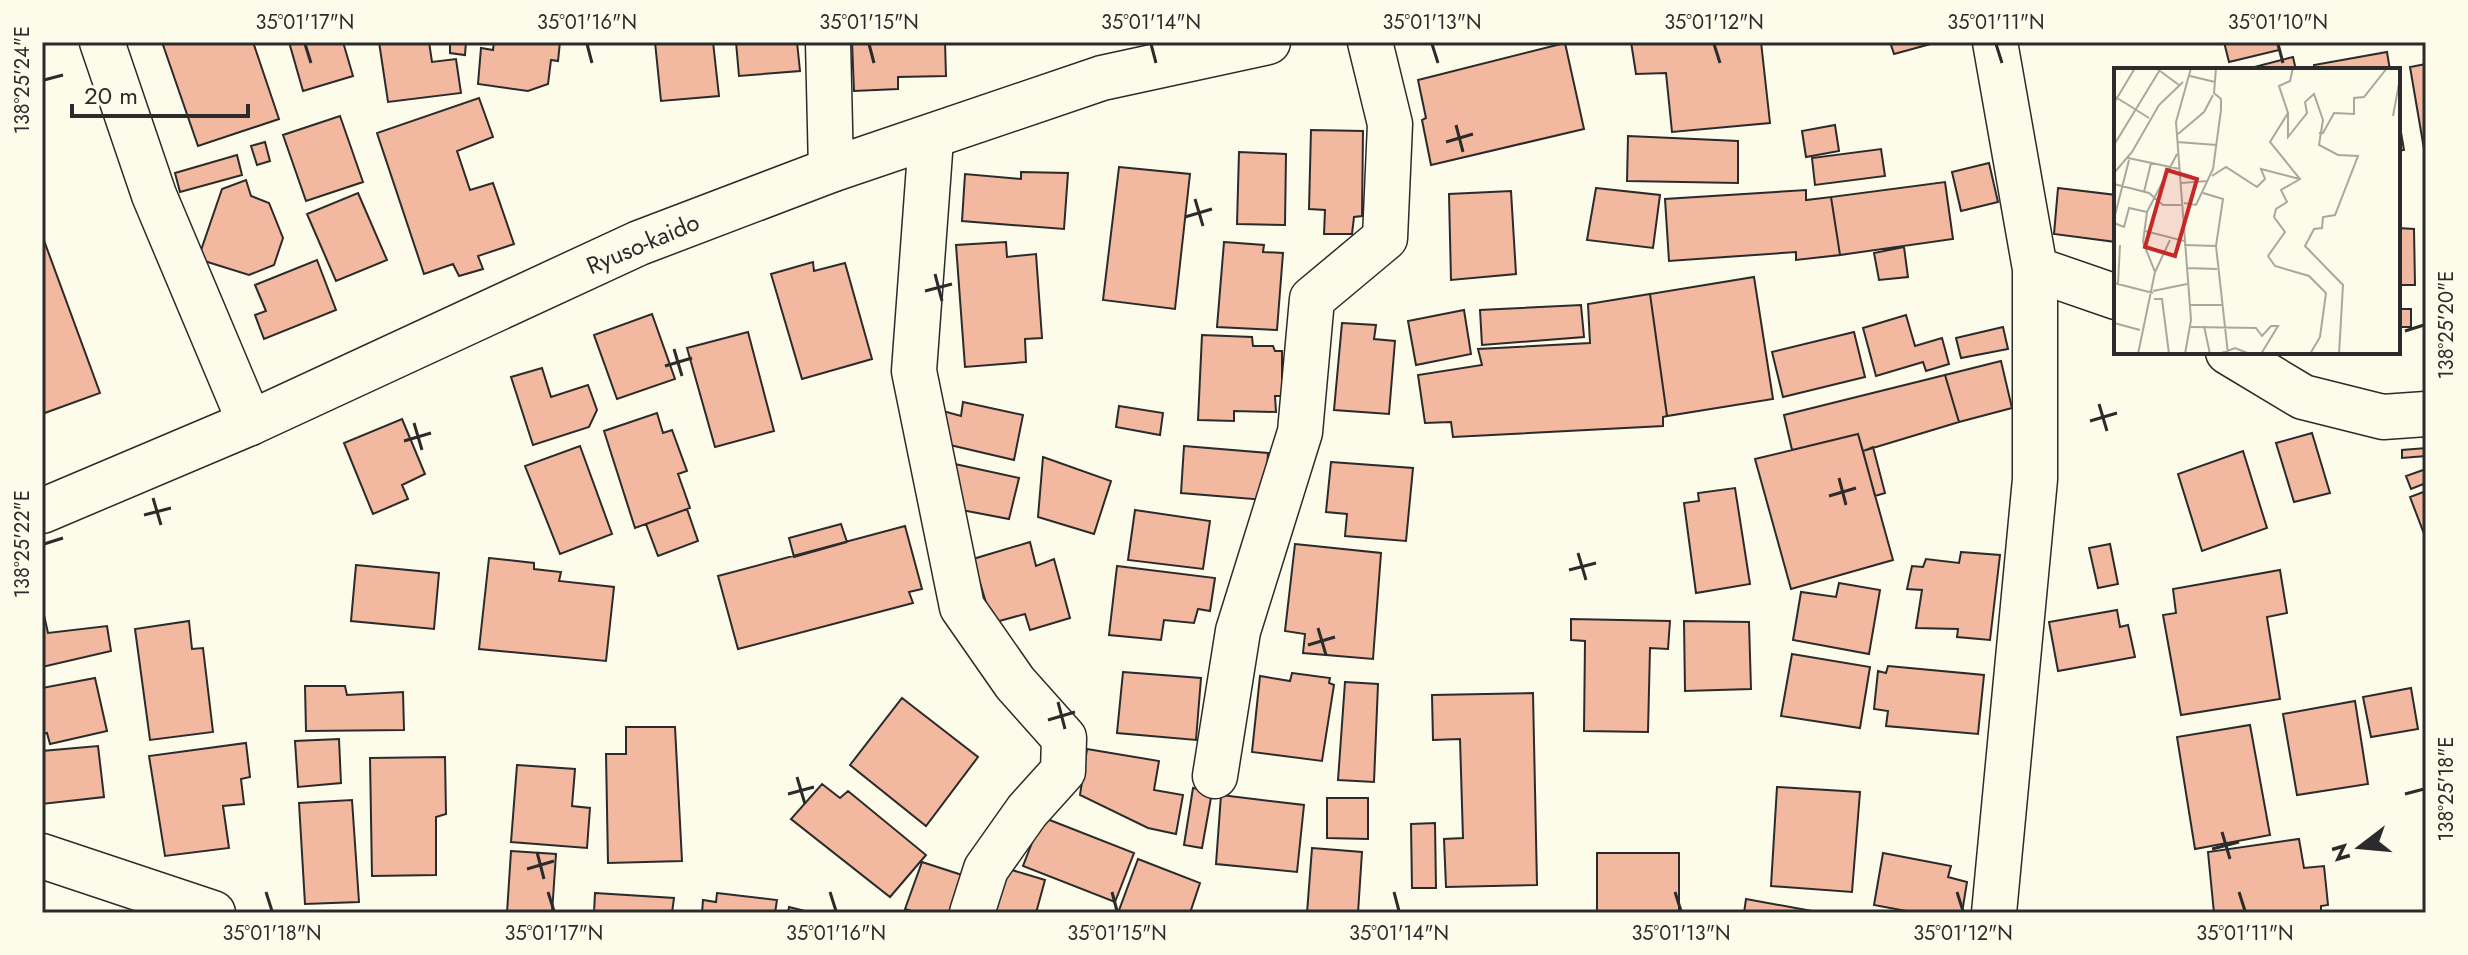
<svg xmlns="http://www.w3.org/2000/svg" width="2468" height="955" font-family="Jost,sans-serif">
<rect width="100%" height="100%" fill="#fdfbea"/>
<!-- building -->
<path fill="#f2b8a0" stroke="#2b2b2b" stroke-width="2" d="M162,42H253L279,119L198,146Z
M289,42H343L353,76L303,91Z
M379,42H429L432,62L456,59L461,93L388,102Z
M450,42H466L465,55L450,53Z
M494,42H560L558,61L551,60L548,84L528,91L478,84L481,48L493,50Z
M655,42H713L719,96L661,101Z
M736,42H797L800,71L739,76Z
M852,42H945L946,76L898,77V89L854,91Z
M1631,42H1761L1770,123L1672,132L1666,73L1636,74Z
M1890,42H1938L1894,54Z
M2224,42H2278L2279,50L2229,62Z
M1565,43L1584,129L1431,165L1422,120L1426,118L1418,80Z
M2387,52L2390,70H2315L2314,65Z
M2293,57L2296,70H2243Z
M2426,64V149H2424L2410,67Z
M479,98L493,137L457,151L470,190L493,183L514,244L478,256L483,269L459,276L453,264L424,274L377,133Z
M2398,115L2404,150L2398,151Z
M340,116L363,182L306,201L283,135Z
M1835,125L1839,151L1806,157L1802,131Z
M1311,130L1363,131L1362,216L1354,217L1352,234H1324L1325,210L1309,209Z
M1628,136L1738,141V183L1627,181Z
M265,142L270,161L257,165L251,146Z
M1881,149L1885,176L1815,185L1812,158Z
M1239,152L1286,154L1285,225L1237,224Z
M237,155L242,175L180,192L175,173Z
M1989,163L1998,202L1961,211L1952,172Z
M1119,167L1190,174L1175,309L1103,300Z
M1021,172L1068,173L1064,229L962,221L965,174L1021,179Z
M246,180L251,196L269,203L283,238L274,265L249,275L198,259L222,189Z
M1945,182L1953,239L1840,255L1831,197Z
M1596,188L1660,195L1653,248L1587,240Z
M2058,188L2116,195V242L2054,234Z
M1806,190V200L1831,197L1840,255L1796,260V252L1669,261L1665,199Z
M1511,191L1516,274L1451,280L1449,194Z
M358,193L387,260L336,281L307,214Z
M2398,228L2414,229L2415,285H2398Z
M42,235L100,393L42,414Z
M1006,242L1007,257L1036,254L1042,338L1025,339L1026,362L965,367L956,245Z
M1224,242L1264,245L1263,252L1283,253L1277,330L1217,327Z
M1904,247L1908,277L1879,280L1874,253Z
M317,260L336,310L264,339L255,315L266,311L255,285Z
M813,262L814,271L845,263L872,359L802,379L771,274Z
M1754,277L1773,399L1667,416L1650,294Z
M1650,294L1667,416L1663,417V426L1453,437L1451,422L1425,423L1418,375L1482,365L1478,349L1590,343L1588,304Z
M1581,305L1584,337L1482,345L1480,310Z
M2398,309H2411V327H2398Z
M1464,310L1471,354L1416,365L1408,321Z
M652,314L675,379L617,399L594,335Z
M1906,315L1915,346L1942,338L1949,364L1926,371L1923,362L1876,376L1863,328Z
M1342,323L1376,325L1374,339L1395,341L1389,414L1334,410Z
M2003,327L2008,349L1961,358L1956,338Z
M748,332L774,431L715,447L687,348Z
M1854,332L1865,377L1783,397L1772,352Z
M1202,335L1252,337L1253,346H1273L1275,351H1282V396H1275L1276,412L1234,411V421L1198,420Z
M2001,361L2012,408L1959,422L1945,375Z
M542,368L551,397L588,385L597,410L589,427L533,445L511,377Z
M1945,375L1959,422L1863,451L1858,434L1792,450L1784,415Z
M963,402L1023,415L1014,460L937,442L943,411L961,416Z
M1119,406L1163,413L1160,435L1116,427Z
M657,413L663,433L672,430L687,471L678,474L690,508L635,528L604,431Z
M402,419L425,474L402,485L408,499L373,514L344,443Z
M2312,433L2330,493L2294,502L2276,443Z
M1858,434L1893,560L1791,589L1755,459Z
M580,446L612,534L560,554L525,466Z
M1184,446L1268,453L1265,500L1181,493Z
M1873,447L1885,493L1875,496L1863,451Z
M2426,448V456L2402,458V450Z
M2243,451L2267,528L2202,551L2178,474Z
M1043,457L1111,481L1094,534L1038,517Z
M1331,462L1413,468L1406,541L1345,536L1347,514L1326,512Z
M955,464L1019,478L1009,519L946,507Z
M2426,469V483L2411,489L2406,476Z
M1735,488L1750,584L1696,593L1684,503L1699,501L1698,493Z
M2426,491V539L2410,497Z
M687,509L698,541L658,556L646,524Z
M1135,510L1210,521L1203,569L1128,560Z
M841,524L847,542L794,557L789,538Z
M905,526L922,589L909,592L913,603L738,649L718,576Z
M1030,542L1036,566L1054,559L1070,618L1030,630L1025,614L992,623L973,559Z
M1295,544L1381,553L1373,659L1303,653L1305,634L1285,631Z
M2110,544L2118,584L2098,588L2089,548Z
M1961,552L2000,555L1990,640L1957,637L1958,629L1916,628L1922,590L1907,589L1912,566L1923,567L1926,559L1959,563Z
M489,558L534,563V569L561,572L559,581L614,587L606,661L479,649Z
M356,565L439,573L434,629L351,621Z
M1117,566L1215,578L1210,611L1198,609L1194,623L1164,620L1161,640L1109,635Z
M2280,570L2287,613L2267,617L2280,699L2181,715L2163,615L2176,613L2173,589Z
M1839,583L1880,590L1869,654L1793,640L1801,592L1836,597Z
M42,606L48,633L107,626L111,651L42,667Z
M2117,610L2120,627L2128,625L2135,657L2058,671L2049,622Z
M1571,619L1670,621L1668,649L1650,648L1648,732L1584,731L1585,641L1571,640Z
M189,621L192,649L203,648L213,732L150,740L135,629Z
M1684,621L1749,622L1751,689L1685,691Z
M1792,654L1870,667L1860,728L1781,716Z
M1888,666L1984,675L1978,734L1886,726L1888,711L1874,709L1878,671L1886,673Z
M1123,672L1201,678L1196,740L1117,733Z
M1292,673L1330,678L1329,683L1334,685L1322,761L1252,752L1260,676L1290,681Z
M95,678L107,731L50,744L47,733L42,734V688Z
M1345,682L1378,684L1374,782L1338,780Z
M305,686H345L347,695L403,692L404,730L306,731Z
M2411,688L2418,729L2371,737L2363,697Z
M1533,693L1537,885L1446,887L1444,839L1463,838L1460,739L1433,740L1432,695Z
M902,698L978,757L926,826L850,765Z
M2355,701L2368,784L2297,795L2283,714Z
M2250,725L2270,835L2195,849L2177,737Z
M626,727H675L682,861L608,863L606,754H626Z
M339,739L341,783L298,787L295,741Z
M246,743L250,777L241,779L244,804L223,806L229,848L165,856L149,756Z
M98,746L104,797L42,804V751Z
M1087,749L1159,761L1154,790L1183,795L1176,834L1148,828L1080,795Z
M445,757L446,814L436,817V875L372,876L370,758Z
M517,765L575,769L572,806L590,808L587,848L511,842Z
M822,784L840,798L848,791L926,855L890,897L791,819Z
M1777,787L1860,792L1852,892L1771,886Z
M1193,788L1212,792L1202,848L1184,845Z
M1221,795L1304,805L1297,872L1216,864Z
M1327,798H1368V839L1327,838Z
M352,800L359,902L305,904L299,803Z
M1042,817L1134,853L1115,902L1023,866Z
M1435,823L1436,888H1412L1411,824Z
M2299,839L2304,868L2324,866L2328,905L2321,906V913H2214L2208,852Z
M1312,848L1362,852L1358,913H1307Z
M511,851L556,854L552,913H507Z
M1597,853H1679V913H1597Z
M1883,853L1951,866L1948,877L1967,882L1962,913H1917L1874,905Z
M1138,859L1200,883L1190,913H1118Z
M922,862L965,876L951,913H918L905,909Z
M1002,867L1045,880L1036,913H989Z
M595,893L674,898L672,913H594Z
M717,893L777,900L775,913H702L703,900L716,902Z
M1746,899L1823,913H1744Z
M789,907L813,913H788Z"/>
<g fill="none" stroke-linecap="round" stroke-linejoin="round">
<!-- street casing -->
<g stroke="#2b2b2b" stroke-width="47">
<path id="street" d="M102,42L154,195L250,423
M828,42L831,170
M931,139L914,371L962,607L1015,683L1064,738L1063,771L1027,811L986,869L972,913
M2035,269L2116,297
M2228,352L2303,397L2383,417L2426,414
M1215,776L1238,631L1300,432L1312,299L1385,238L1390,124L1370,42
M42,856L213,913
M1994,913L2035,479V269L1995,42"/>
</g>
<!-- secondary casing -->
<g stroke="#2b2b2b" stroke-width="47">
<path id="secondary" d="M42,511L250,423L639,243L831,170L1102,78L1268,42"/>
</g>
<!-- street -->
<use href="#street" stroke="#fdfbea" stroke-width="44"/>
<!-- secondary -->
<use href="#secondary" stroke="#fdfbea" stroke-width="44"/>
</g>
<!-- ticks -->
<path fill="none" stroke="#2b2b2b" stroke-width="3" d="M305,44L311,63M587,44L592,63M869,44L874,63M1151,44L1156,63M1432,44L1438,63M1714,44L1720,63M1996,44L2002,63M2278,44L2283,63M44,80L63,75M1456,125L1463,152M1446,142L1473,134M1195,199L1203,226M1185,217L1212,209M935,274L942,301M925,291L952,284M2405,331L2424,325M674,349L682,376M665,366L692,358M2099,404L2107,431M2090,421L2117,413M414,423L422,450M404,441L431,433M1839,478L1846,505M1829,496L1856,488M153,498L161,525M144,515L171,508M44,544L63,538M1578,553L1586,580M1569,570L1596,563M1318,628L1326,655M1308,645L1335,637M1058,702L1065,729M1048,720L1075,712M797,777L805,804M788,794L814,787M2405,794L2424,789M2222,832L2230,859M2212,849L2239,842M537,852L544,879M527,869L554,861M266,892L272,911M548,892L554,911M830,892L836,911M1112,892L1117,911M1394,892L1399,911M1675,892L1681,911M1957,892L1963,911M2239,892L2245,911"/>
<g text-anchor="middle" stroke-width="6" stroke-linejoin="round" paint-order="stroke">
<!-- street labels -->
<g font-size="24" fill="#2b2b2b" stroke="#fdfbea">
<text transform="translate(643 244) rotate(-23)" y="8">Ryuso-kaido</text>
</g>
</g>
<!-- overview -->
<g transform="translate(2114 68)">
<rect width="286" height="286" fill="#fdfbea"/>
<path fill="none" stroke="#a9a89e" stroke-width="2" d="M42,0L65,17M179,0L176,13L165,18L174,45L156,74L186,111L167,122L173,134L162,141L160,149L171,164L154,188L161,198L195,208L212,225L206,269L196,286M76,8L101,14M0,28L35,50M0,35L21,0M174,45V69L193,45L191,34L200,26L209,52L205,77L224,87L244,88L221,147L209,149L208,160L200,161L191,178L229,217L225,286M279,48L286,10M205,65H209L220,45L240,46V30L250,29L273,0M64,66L90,44L99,27M63,74L103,77M0,77L47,0M14,90L66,101M0,105L18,84L45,37L69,14M98,108L112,99L143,119L151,111L147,101L186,111M67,115L93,113M0,116L35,125L49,137H67M30,124L37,95M89,125L109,131L102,178M70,135L82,137L99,101L107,42V31L100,25L102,0M0,151L15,92M0,155L10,159L15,140L33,144M31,163L70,173M70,177L102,178L114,286M73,200L103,201M41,204L29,174L33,144L63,86M0,215L39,225M4,216L6,177M39,223L73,216M40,231H48L55,286M76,237H109M0,255L26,262M90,258L96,286M77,259L142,260L148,268L157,258H164L147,286M24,286L41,204L56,172M71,286L77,252L62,54L77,0M105,286L121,280L136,286"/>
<path fill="#c62828" fill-opacity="0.15" stroke="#c62828" stroke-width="4" d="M53,102L83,111L61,188L31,179Z"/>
<rect width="286" height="286" fill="none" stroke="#2b2b2b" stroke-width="4"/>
</g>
<!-- border -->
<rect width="2468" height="955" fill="none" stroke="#fdfbea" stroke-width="88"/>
<!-- north arrow -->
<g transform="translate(2360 847) rotate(254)" stroke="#fdfbea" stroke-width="6" paint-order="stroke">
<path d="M0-6L14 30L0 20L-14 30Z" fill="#2b2b2b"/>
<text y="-12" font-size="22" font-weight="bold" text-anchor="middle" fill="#2b2b2b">N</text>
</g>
<!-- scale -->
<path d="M72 104v12h176v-12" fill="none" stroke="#2b2b2b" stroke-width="4"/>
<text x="84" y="104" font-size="24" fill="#2b2b2b" stroke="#fdfbea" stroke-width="6" paint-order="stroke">20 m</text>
<rect x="44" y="44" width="2380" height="867" fill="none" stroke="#2b2b2b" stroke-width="3"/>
<g font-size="20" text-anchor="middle" fill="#2b2b2b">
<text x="305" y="29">35°01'17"N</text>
<text x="587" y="29">35°01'16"N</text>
<text x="869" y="29">35°01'15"N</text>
<text x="1151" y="29">35°01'14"N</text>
<text x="1432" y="29">35°01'13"N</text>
<text x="1714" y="29">35°01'12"N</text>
<text x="1996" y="29">35°01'11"N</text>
<text x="2278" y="29">35°01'10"N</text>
<text transform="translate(22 80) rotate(-90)" y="7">138°25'24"E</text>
<text transform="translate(2446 325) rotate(-90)" y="7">138°25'20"E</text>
<text transform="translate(22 544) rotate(-90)" y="7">138°25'22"E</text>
<text transform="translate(2446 789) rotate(-90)" y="7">138°25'18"E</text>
<text x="272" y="940">35°01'18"N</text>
<text x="554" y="940">35°01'17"N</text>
<text x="836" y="940">35°01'16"N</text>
<text x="1117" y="940">35°01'15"N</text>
<text x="1399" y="940">35°01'14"N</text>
<text x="1681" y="940">35°01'13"N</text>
<text x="1963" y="940">35°01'12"N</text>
<text x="2245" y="940">35°01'11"N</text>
</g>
</svg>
